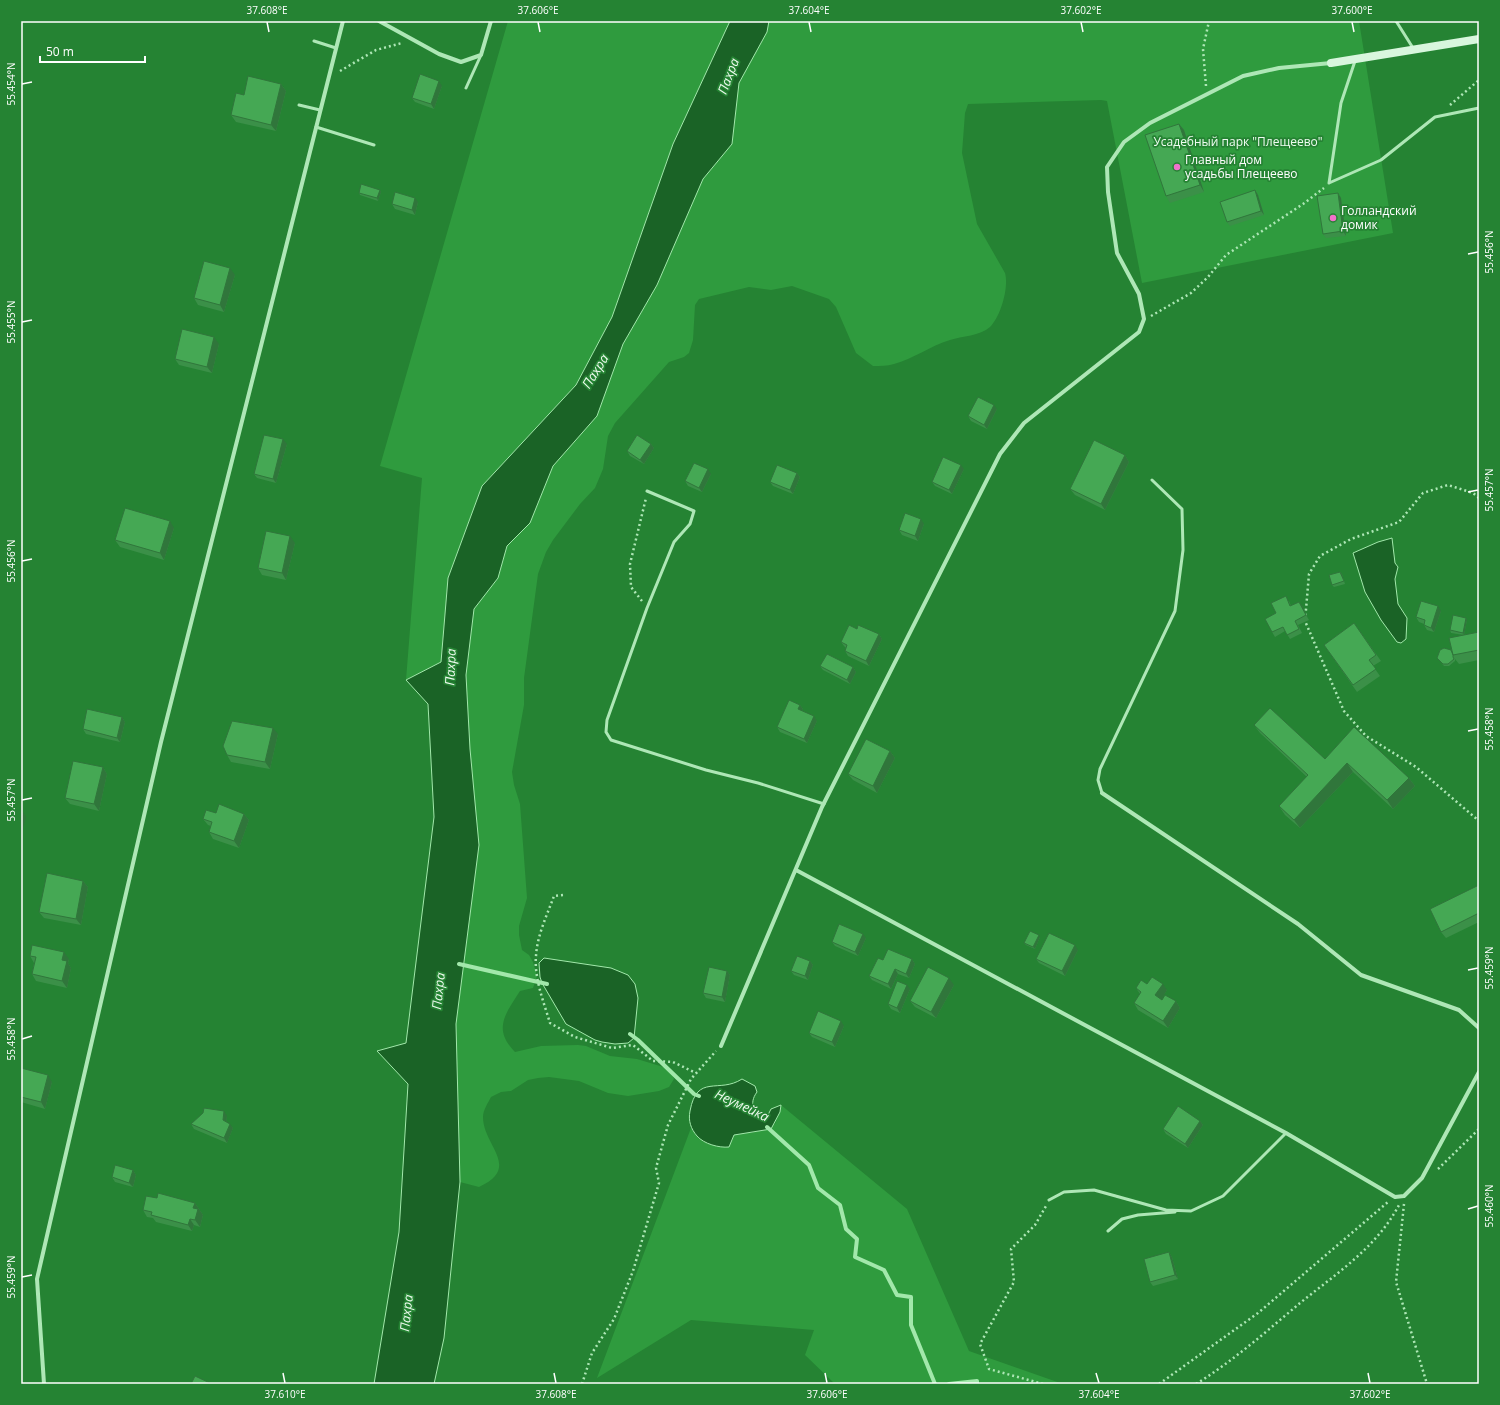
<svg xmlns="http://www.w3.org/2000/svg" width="1500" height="1405" font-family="'Open Sans',sans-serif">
<rect width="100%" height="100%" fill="#258333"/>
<!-- green -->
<path fill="#2f9b3e" d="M508,21H730L673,144L612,317L576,385L482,486L448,578L441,662L406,680L422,478L380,466Z
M769,21H1359L1393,233L1142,283L1107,101L1101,100L968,104L965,113L962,153L977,224L1005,273C1009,287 1001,316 990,327C980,336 962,336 950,340C930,346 913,359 894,364C887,366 880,366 873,366L856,353L836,307L829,299L792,286L771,290L749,287L699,299L695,305L693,340L689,353L684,357L669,362L615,423L608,436L603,469L595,488L580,504L553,540L546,552L538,574L524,678V705L512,772L514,785L520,804L527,898L519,926V935L522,950L529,955L533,962L537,976L533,988L520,991C506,1013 492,1029 515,1052L541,1046L578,1045L586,1046L610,1056L637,1059L670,1069L674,1079L669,1087L659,1091L628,1096L608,1093L579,1081L549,1077L538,1078L528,1080L511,1091L501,1092L491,1097C488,1103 483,1110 483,1117C483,1146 522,1167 479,1187L460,1182L456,1024L470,749L466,675L474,609L498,578L507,546L530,523L553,466L597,416L623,344L657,285L703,179L732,144L739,83L767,32Z
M781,1105L907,1209L969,1351L1063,1384H835L805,1355L814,1330L691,1320L597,1378L691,1128L699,1139L732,1141L734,1135L746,1132L752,1133L775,1124Z"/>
<!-- water -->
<path fill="#1a6326" stroke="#a2e8ab" d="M730,21H769L767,32L739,83L732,144L703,179L657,285L623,344L597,416L553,466L530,523L507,546L498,578L474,609L466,675L470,749L479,845L456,1024L460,1182L444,1338L434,1384H374L399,1232L408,1084L377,1051L406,1043L434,817L428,704L406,680L441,662L448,578L482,486L576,385L612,317L673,144Z
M1392,538L1395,563L1398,567L1395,579L1398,604L1407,618L1406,639L1401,643L1397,642L1381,620L1365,592L1353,553L1378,542Z
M544,958L611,968L628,975L635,984L638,998L634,1038L628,1043L615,1044L602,1042L595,1040L566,1024L542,983L540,977L539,963Z
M742,1079L755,1086L757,1092C748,1104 754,1115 768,1115L771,1109L781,1105L780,1112L771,1129L734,1135L729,1147C719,1148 704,1144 697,1136C691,1129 688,1121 690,1111C697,1073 719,1094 742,1079Z"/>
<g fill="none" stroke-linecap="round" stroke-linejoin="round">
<!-- stream -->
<path stroke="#a2e8ab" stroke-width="4" d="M459,964L547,984
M630,1034L638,1040L694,1094L699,1096
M767,1127L809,1165L818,1188L840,1205L846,1229L857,1239L855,1257L884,1270L897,1295L911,1297V1325L935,1384
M949,1384L977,1381V1384"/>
<!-- path -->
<path stroke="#aee7b6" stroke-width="2.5" stroke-dasharray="2 3" stroke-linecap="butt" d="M340,71L376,50L402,43
M1206,86L1203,49L1209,21
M1450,105L1479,80
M1151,316L1191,293L1208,277L1226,255L1303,204L1324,188
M1479,498L1473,493L1448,485L1423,493L1399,522L1351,539L1320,556L1309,574L1305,621L1344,711L1366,736L1416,767L1479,821
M642,601L631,587L630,564L646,498
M563,895L554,896C547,915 537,936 536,956C534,978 544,1003 550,1023L575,1037L612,1048L633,1045L653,1061L673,1062L696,1073
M1438,1169L1479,1129
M1404,1204L1396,1282L1427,1384
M582,1384L592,1353L614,1319L633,1271L659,1183L656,1168L668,1125L691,1079L716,1051
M1043,1384L989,1369L980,1344L1014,1282L1011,1249L1035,1225L1046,1206
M1159,1384L1258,1313L1388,1202
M1196,1384C1233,1361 1267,1331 1300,1303C1336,1274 1377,1247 1399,1205"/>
<!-- lane -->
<path stroke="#aee7b6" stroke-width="3" d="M1396,21L1413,48
M314,41L336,48
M466,88L481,55
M299,105L320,110
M316,127L374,145
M1329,183L1381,160L1435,117L1479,108
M1329,183L1341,103L1355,61
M647,491L694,511L690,524L674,542L647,608L607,720L606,732L611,740L706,770L758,783L824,804
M1102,793L1098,780L1100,769L1175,611L1183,550L1182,509L1152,480
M1049,1200L1064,1192L1094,1190L1166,1210L1191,1211L1223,1196L1286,1133
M1108,1231L1122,1219L1138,1215L1175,1212"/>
<!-- street -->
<path stroke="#aee7b6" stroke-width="4" d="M379,21L439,54L461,62L481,55L491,21
M1102,793L1298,924L1361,975L1459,1010L1479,1028
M796,870L1286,1133L1395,1197L1404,1196L1422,1178L1479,1072
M721,1046L822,807L1000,454L1024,423L1139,332L1144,319L1139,294L1117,253L1108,192L1107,167L1124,142L1150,123L1243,76L1279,68L1331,63
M44,1384L37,1279L161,742L343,21"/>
<!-- secondary -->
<path stroke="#d8f6dd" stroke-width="8" d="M1331,63L1479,39"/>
</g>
<!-- wall -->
<path fill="#3b9048" d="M281,84L286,91L276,131L236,122L231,115L244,95Z
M442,86L434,109L415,102L412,98Z
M1179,124L1184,130L1204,192L1170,203L1166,196Z
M380,190L381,192L378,201L360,195L359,193Z
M1255,190L1258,195L1264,215L1230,226L1227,222Z
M1338,193L1341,198L1346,236L1326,238L1323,234Z
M418,202L415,215L395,209L392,204Z
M235,275L224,312L198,305L194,298Z
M219,344L212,373L179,365L175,359Z
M997,409L987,429L971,421L968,416Z
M287,444L276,483L257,478L254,474Z
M651,444L654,448L644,464L630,456L627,451Z
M1125,455L1129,462L1105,510L1075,495L1070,489Z
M964,469L952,494L935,486L932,482Z
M797,473L800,477L793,494L773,486L770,482Z
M711,474L702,492L688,486L685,481Z
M924,524L918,541L902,535L899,530Z
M174,528L164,560L120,547L115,540Z
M295,543L286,580L262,575L258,568Z
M1340,572L1342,574L1345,584L1334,587L1332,585Z
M1289,601L1291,606L1299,602L1302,606L1309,620L1298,625L1302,633L1290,639L1285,631L1275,637L1272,632L1276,613Z
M1441,611L1434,632L1427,630L1424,625V624L1419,622L1416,617Z
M1466,618L1467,620L1464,635L1479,632V660L1459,664L1455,659V661L1449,666H1444L1439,660L1451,650L1464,635L1451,633L1450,630Z
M1354,623L1381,661L1373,666L1380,676L1357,692L1324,645Z
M857,629L879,634L882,639L869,666L848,656L845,651L846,648L844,646L841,642Z
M820,666L853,667L856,672L850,684L823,670Z
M800,705L803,709L802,711L817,721L807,743L780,732L777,727Z
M122,717L125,722L120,742L86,734L83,729Z
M1254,725L1325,759L1409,778L1415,786L1393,809L1353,772L1300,828L1285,815L1279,806L1307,777L1260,733Z
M278,734L270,769L231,762L227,755Z
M890,751L895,758L877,793L853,780L848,774Z
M103,767L107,774L99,811L70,804L65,798Z
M244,814L249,820L239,848L213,839L209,832L211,826L208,825L203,819Z
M83,881L88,887L81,925L44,918L39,912Z
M1479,885V922L1446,938L1441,932Z
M1040,937L1035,949L1026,945L1024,943Z
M866,938L858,956L835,946L832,942Z
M1078,950L1065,976L1039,963L1036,959Z
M30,956L69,959L68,963L71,968L67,988L36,981L32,974L34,963Z
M912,959L915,964L909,978L898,974L891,989L872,980L869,976L883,960Z
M810,961L813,965L808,980L794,975L791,971Z
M727,971L730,975L725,1002L706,998L703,993Z
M1147,984L1167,990L1161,999L1176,1001L1180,1008L1168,1028L1138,1010L1134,1003L1140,994L1136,988Z
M954,985L936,1018L915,1007L910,1001Z
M910,989L900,1013L891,1009L888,1004Z
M844,1026L835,1047L812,1037L809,1033Z
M21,1068L52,1082L45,1109L21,1102Z
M227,1116L226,1122L233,1128L227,1143L194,1129L191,1124Z
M1200,1121L1203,1125L1188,1148L1166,1134L1163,1129Z
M133,1170L136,1175L133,1187L115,1182L112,1177Z
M157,1198L195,1203L203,1215L200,1227L194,1225L192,1231L156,1222L153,1218L147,1217L143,1210Z
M1169,1252L1172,1257L1178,1279L1153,1286L1150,1282Z"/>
<!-- shaded-wall -->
<path fill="#30763b" d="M439,81L442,86L434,109L431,104Z
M281,84L286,91L276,131L271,125Z
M1179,124L1184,130L1204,192L1200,185Z
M380,190L381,192L378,201L377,198Z
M1255,190L1258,195L1264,215L1261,211Z
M1338,193L1341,198L1346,236L1343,231Z
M415,198L418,202L415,215L412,210Z
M230,268L235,275L224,312L220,305Z
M214,337L219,344L212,373L207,367Z
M994,405L997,409L987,429L984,425Z
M283,439L287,444L276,483L273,479Z
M651,444L654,448L644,464L640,460Z
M1125,455L1129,462L1105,510L1101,504Z
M961,465L964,469L952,494L949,490Z
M708,469L711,474L702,492L699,488Z
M797,473L800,477L793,494L790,490Z
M921,519L924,524L918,541L915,536Z
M170,521L174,528L164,560L160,553Z
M290,536L295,543L286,580L282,573Z
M1340,572L1342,574L1345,584L1344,581Z
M1299,602L1302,606L1309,620L1306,615Z
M1438,606L1441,611L1434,632L1431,628Z
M1466,618L1467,620L1464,635L1463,633Z
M879,634L882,639L869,666L866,661Z
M853,667L856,672L850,684L847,680Z
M800,705L803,709L801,714L798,709Z
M814,716L817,721L807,743L804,739Z
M122,717L125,722L120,742L117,738Z
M273,728L278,734L270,769L265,762Z
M890,751L895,758L877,793L873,786Z
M1347,763L1353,772L1300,828L1294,820Z
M103,767L107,774L99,811L94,804Z
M1409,778L1415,786L1393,809L1387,800Z
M23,812L26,817L21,836V819Z
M244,814L249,820L239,848L234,841Z
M83,881L88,887L81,925L76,919Z
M863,934L866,938L858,956L855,952Z
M1039,935L1040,937L1035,949L1033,947Z
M1075,945L1078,950L1065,976L1062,971Z
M64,952L69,959L68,963L71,968L67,988L62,981V960Z
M912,959L915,964L909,978L906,974Z
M810,961L813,965L808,980L805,976Z
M895,969L898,974L891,989L888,984Z
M727,971L730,975L725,1002L722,997Z
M949,978L954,985L936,1018L931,1012Z
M1163,984L1167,990L1160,1002L1155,995Z
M907,985L910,989L900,1013L897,1008Z
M1176,1001L1180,1008L1168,1028L1163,1021Z
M841,1021L844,1026L835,1047L832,1042Z
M48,1075L52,1082L45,1109L41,1102Z
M224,1111L227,1116L226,1125L223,1120Z
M1200,1121L1203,1125L1188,1148L1185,1144Z
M230,1124L233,1128L227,1143L224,1138Z
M133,1170L136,1175L133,1187L129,1183Z
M195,1203L203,1215L200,1227L195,1220L193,1208Z
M190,1219L194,1225L192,1231L188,1225Z
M1169,1252L1172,1257L1178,1279L1175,1275Z"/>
<!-- building -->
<path fill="#45a854" stroke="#30763b" d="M420,74L439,81L431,104L412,98Z
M248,76L281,84L271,125L231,115L236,93L244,95Z
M1179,124L1200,185L1166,196L1145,135Z
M361,184L380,190L377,198L359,193Z
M1255,190L1261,211L1227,222L1220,202Z
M395,192L415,198L412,210L392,204Z
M1338,193L1343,231L1323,234L1317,196Z
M204,261L230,268L220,305L194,298Z
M182,329L214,337L207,367L175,359Z
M978,397L994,405L984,425L968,416Z
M264,435L283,439L273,479L254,474Z
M637,435L651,444L640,460L627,451Z
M1094,440L1125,455L1101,504L1070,489Z
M943,457L961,465L949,490L932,482Z
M694,463L708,469L699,488L685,481Z
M777,465L797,473L790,490L770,482Z
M125,508L170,521L160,553L115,540Z
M905,513L921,519L915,536L899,530Z
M266,531L290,536L282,573L258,568Z
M1340,572L1344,581L1332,585L1329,575Z
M1286,596L1290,606L1299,602L1306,615L1295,621L1299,629L1287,635L1283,627L1272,632L1265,619L1276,613L1271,603Z
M1421,601L1438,606L1431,628L1424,625L1425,620L1416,617Z
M1453,615L1466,618L1463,633L1450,630Z
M1354,623L1376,655L1369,660L1376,669L1353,685L1324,645Z
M849,625L857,629L858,625L879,634L866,661L845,651L847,645L841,642Z
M1479,632V650L1453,655L1449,638Z
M1444,648L1451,650L1453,655V657L1454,659L1448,664H1443L1437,658L1440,650Z
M827,654L853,667L847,680L820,666Z
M789,700L800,705L798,709L814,716L804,739L777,727Z
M1270,708L1325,759L1354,727L1409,778L1387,800L1347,763L1294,820L1279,806L1308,775L1254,725Z
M87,709L122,717L117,738L83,729Z
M232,721L273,728L265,762L227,755L223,746Z
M866,739L890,751L873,786L848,774Z
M73,761L103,767L94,804L65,798Z
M219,804L244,814L234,841L209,832L212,822L203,819L206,810L216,813Z
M21,812H23L21,819Z
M47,873L83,881L76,919L39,912Z
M1479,885V913L1441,932L1430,909Z
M839,924L863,934L855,952L832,942Z
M1030,931L1039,935L1033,947L1024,943Z
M1049,933L1075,945L1062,971L1036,959Z
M32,945L64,952L62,960L67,961L62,981L32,974L36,957L30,956Z
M888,949L912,959L906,974L895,969L888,984L869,976L878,958L883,960Z
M797,956L810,961L805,976L791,971Z
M709,967L727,971L722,997L703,993Z
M928,967L949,978L931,1012L910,1001Z
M1152,977L1163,984L1155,995L1162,1000L1165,995L1176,1001L1163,1021L1134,1003L1141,992L1136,988L1141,980L1147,984Z
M897,981L907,985L897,1008L888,1004Z
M818,1011L841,1021L832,1042L809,1033Z
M21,1068L48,1075L41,1102L21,1097Z
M1178,1106L1200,1121L1185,1144L1163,1129Z
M204,1108L224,1111L223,1120L230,1124L224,1138L191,1124L203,1113Z
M115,1165L133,1170L129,1183L112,1177Z
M158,1193L195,1203L193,1208L198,1209L195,1220L190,1219L188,1225L151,1215L152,1212L143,1210L146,1196L157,1198Z
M1169,1252L1175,1275L1150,1282L1144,1259Z
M195,1376L212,1384H191Z"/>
<!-- ticks -->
<path fill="none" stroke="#fff" stroke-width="1.5" d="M267,22L269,32M538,22L540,32M809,22L811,32M1081,22L1083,32M1352,22L1354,32M22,84L32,82M1468,254L1478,252M22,322L32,320M1468,492L1478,490M22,561L32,559M1468,731L1478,729M22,800L32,798M1468,970L1478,968M22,1039L32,1036M1468,1209L1478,1206M22,1277L32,1275M283,1373L285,1383M554,1373L556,1383M825,1373L827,1383M1096,1373L1099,1383M1368,1373L1370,1383"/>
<!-- markers -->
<g fill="#f172cb" stroke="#258333" stroke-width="1.5">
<circle cx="1177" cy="167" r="4"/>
<circle cx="1333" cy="218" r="4"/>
</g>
<g text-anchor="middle" stroke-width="3.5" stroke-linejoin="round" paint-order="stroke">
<!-- park labels -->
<g font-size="12" fill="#effcf1" stroke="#258333">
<text x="1238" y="146">Усадебный парк "Плещеево"</text>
</g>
<!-- poi labels -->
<g font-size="12" fill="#fff" stroke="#258333" text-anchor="start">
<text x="1185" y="164">Главный дом<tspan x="1185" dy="14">усадьбы Плещеево</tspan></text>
<text x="1341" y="215">Голландский<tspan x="1341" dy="14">домик</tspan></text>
</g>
<!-- water labels -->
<g font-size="13" font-style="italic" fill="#eefbef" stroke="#258333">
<text transform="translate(728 76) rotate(-69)" y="5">Пахра</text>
<text transform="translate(595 371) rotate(-58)" y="5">Пахра</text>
<text transform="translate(450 667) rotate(-88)" y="5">Пахра</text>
<text transform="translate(438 991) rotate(-84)" y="5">Пахра</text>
<text transform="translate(742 1105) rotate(25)" y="5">Неумейка</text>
<text transform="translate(406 1313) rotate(-84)" y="5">Пахра</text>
</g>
</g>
<!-- border -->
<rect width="1500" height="1405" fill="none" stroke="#258333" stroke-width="44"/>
<!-- scale -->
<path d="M40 56v6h105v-6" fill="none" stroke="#ffffff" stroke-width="2"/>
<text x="46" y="56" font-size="12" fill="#ffffff" stroke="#258333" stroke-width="3" paint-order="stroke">50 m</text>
<rect x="22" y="22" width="1456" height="1361" fill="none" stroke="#fff" stroke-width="1.5"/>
<g font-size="10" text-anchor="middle" fill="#fff">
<text x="267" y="14">37.608°E</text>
<text x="538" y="14">37.606°E</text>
<text x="809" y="14">37.604°E</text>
<text x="1081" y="14">37.602°E</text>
<text x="1352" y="14">37.600°E</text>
<text transform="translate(11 84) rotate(-90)" y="4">55.454°N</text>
<text transform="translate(1489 252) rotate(-90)" y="4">55.456°N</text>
<text transform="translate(11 322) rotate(-90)" y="4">55.455°N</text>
<text transform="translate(1489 490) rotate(-90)" y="4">55.457°N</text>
<text transform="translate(11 561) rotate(-90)" y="4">55.456°N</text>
<text transform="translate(1489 729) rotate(-90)" y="4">55.458°N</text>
<text transform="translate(11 800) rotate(-90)" y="4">55.457°N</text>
<text transform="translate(1489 968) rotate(-90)" y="4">55.459°N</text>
<text transform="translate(11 1039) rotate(-90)" y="4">55.458°N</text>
<text transform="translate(1489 1206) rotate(-90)" y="4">55.460°N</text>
<text transform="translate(11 1277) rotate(-90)" y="4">55.459°N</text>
<text x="285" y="1398">37.610°E</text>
<text x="556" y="1398">37.608°E</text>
<text x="827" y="1398">37.606°E</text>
<text x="1099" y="1398">37.604°E</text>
<text x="1370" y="1398">37.602°E</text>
</g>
</svg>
